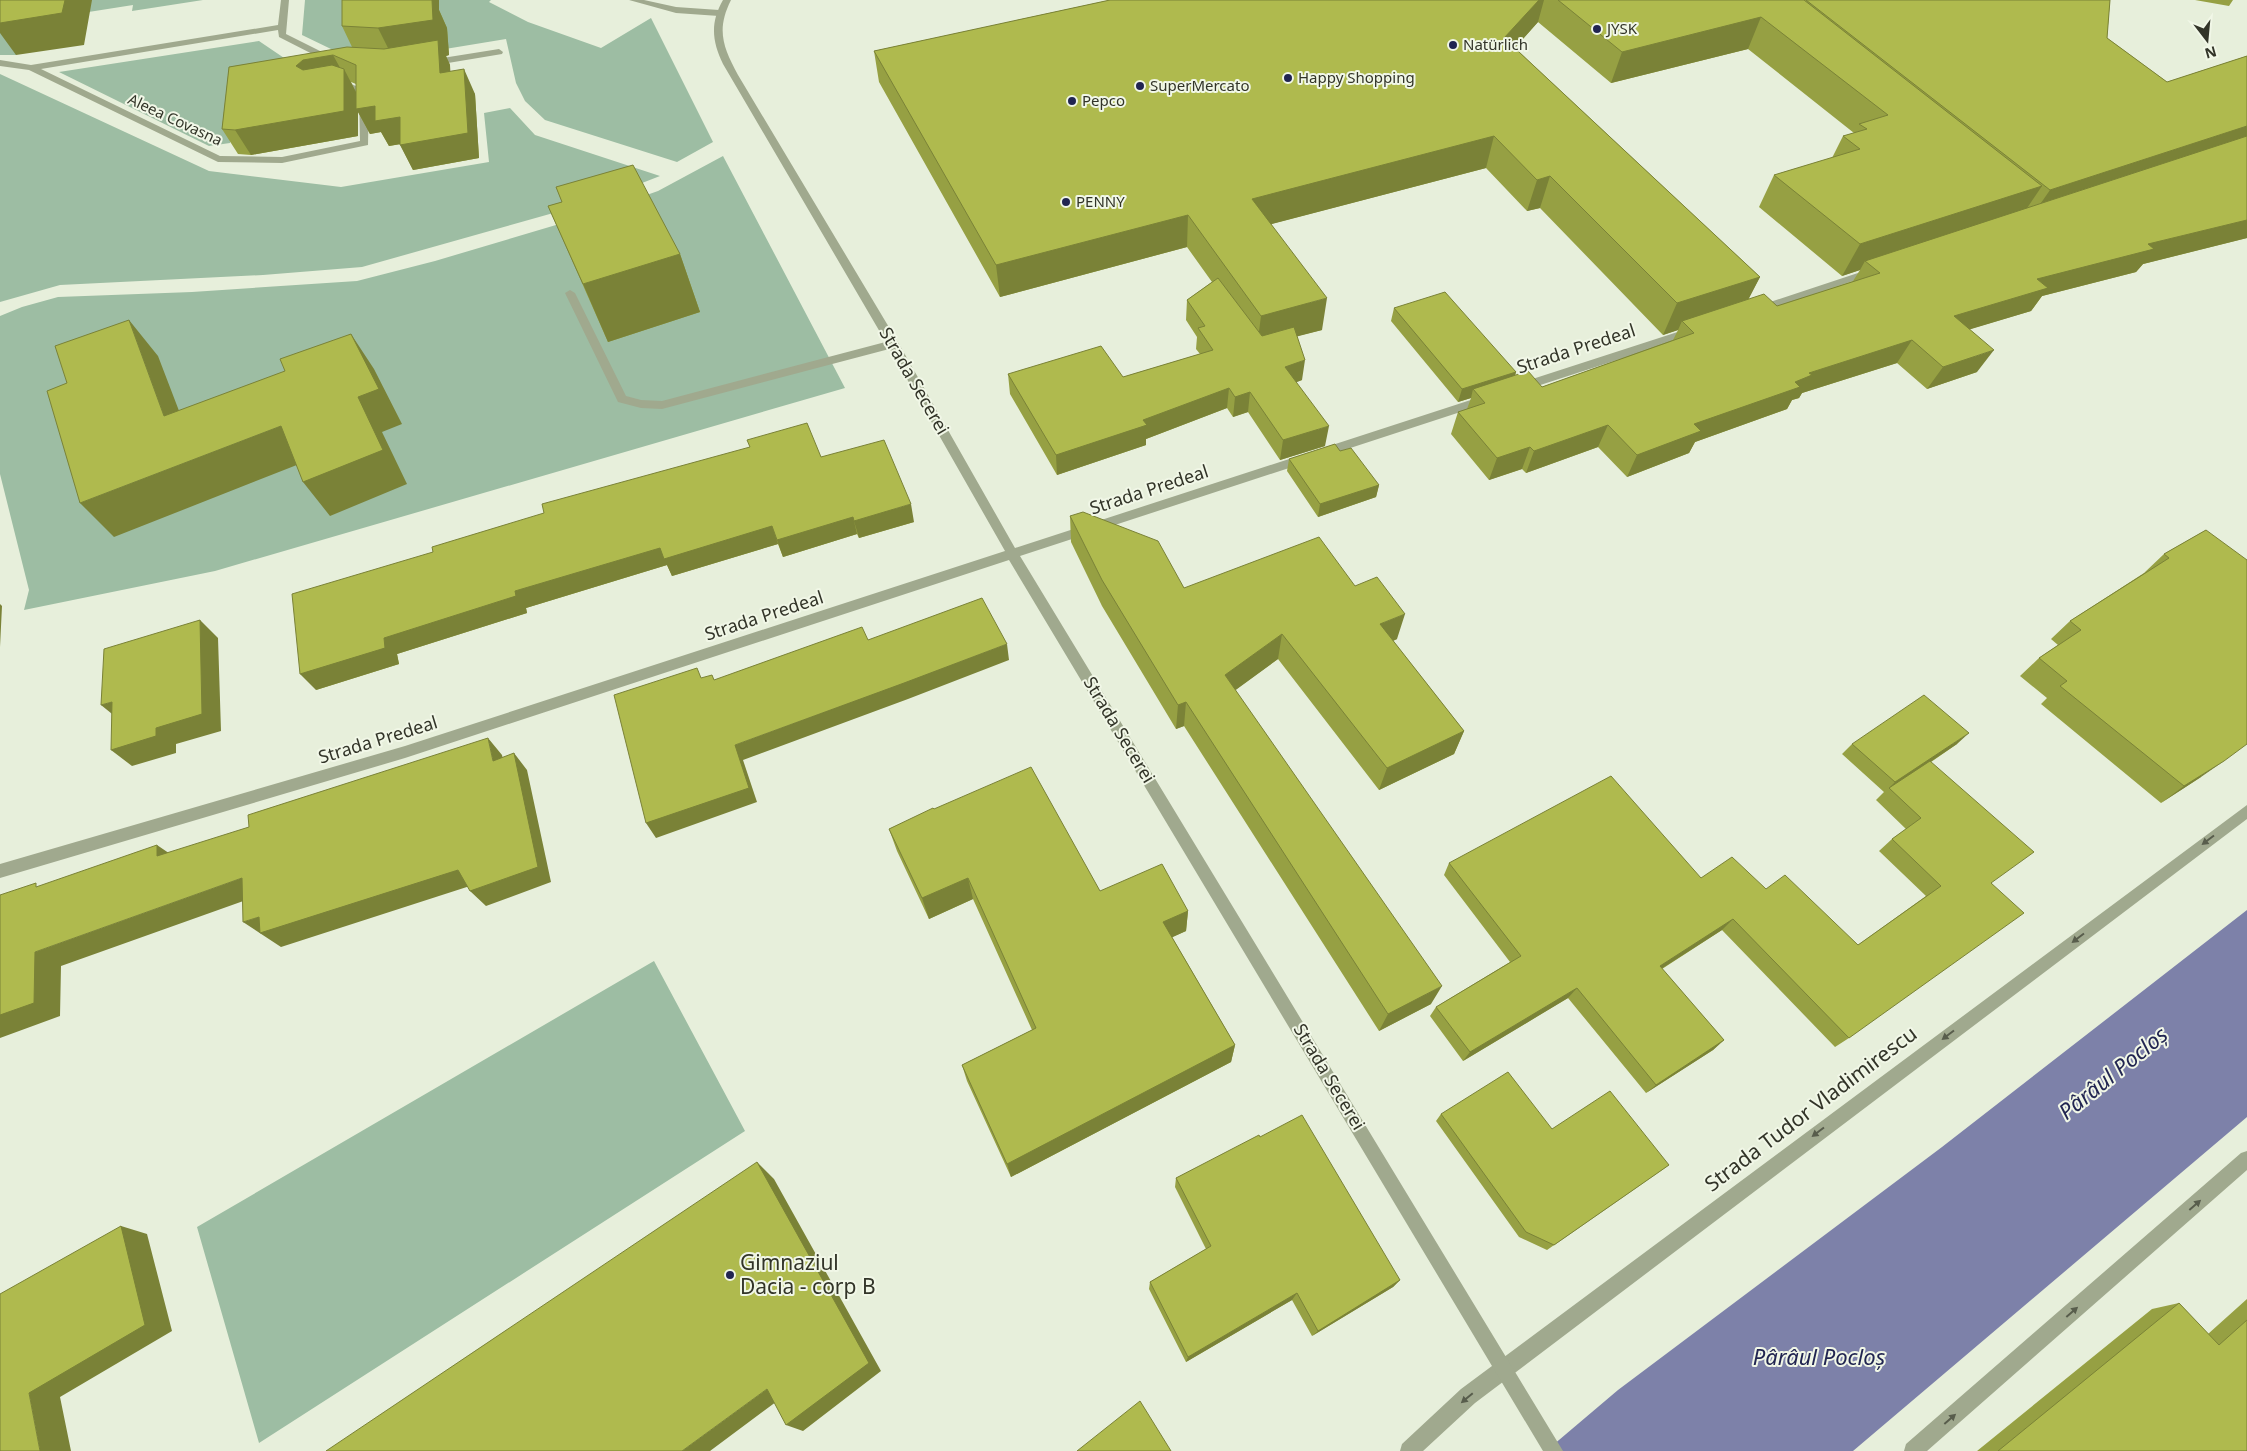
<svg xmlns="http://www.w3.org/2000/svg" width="2247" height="1451" font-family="'Noto Sans',sans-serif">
<rect width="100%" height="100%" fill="#e7efdb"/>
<!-- green -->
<path fill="#9dbda3" d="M74,0H203L132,11L133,5L25,22L16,55H0V13Z
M305,0H491L489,2L528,22L601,48L651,18L713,142L677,162L545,120L525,101L516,83L506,39L360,63L302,35Z
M259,41L290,62L237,89L230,143L209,146L59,72Z
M0,74L209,171L341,187L489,162L484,113L510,108L535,135L660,176L596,201L362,267L263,275L60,285L0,302Z
M723,156L845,388L215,571L24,610L29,590L0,474V316L22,307L58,297L192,292L357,281L435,261L593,214L658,191Z
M654,961L745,1131L259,1443L197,1227Z"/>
<!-- water -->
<path fill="#7d81a9" d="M2247,910V1117L1853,1451H1546L1618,1390L1942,1147Z"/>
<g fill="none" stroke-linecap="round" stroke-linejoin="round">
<!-- service -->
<path fill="#a0a98e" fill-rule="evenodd" d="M570,290L575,293L626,396L641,400L662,401L893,340L899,344L893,348L662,409L641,408L618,402L565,293Z"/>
<!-- minor -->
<path fill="#a0a98e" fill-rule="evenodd" d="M281,0H289L286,34L336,59V63H330L279,37L278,30L41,69L220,156L282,157L360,141L359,93L346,88L335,90L330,87L347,82L369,92L368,145L282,163L218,162L29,70L0,66V60L31,65L278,25Z
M629,0H644L676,7L719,10L723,13L719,16L676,13Z
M499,49L503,52L502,54L430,66L426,63L430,60Z
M2247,805V819L1475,1403L1423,1451H1400L1402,1444L1461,1389Z
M2247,1151V1170L1927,1451H1904L1906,1444L2241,1153Z"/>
<!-- tertiary -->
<path fill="#a0a98e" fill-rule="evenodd" d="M723,0H731C716,30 723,47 738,75L899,344L1015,548L1483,396H1491L1493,399L1491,402L1020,556L1563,1451H1543L1009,560L405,758L0,878V864L405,746L1005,551L887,344L723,64C712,41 710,23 723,0Z
M1873,268L1877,269V273L1763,311H1755L1754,309L1755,307Z
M1693,327L1698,331L1697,334L1525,390H1517L1515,387L1517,384Z"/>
</g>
<!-- wall -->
<path fill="#96a043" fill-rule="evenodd" d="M342,0H439V10L447,28L449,55L446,56L450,65V71L475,94L479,158L413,170L400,144L389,146L381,132L370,134L358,112V136L251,155L238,154L222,129L229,67L352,47L342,26ZM351,82L356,84V92Z
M1110,0H2110L2107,38L2167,82L2247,56V238L2143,264L2136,272L2042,296L2031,311L1970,329L1977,372L1927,389L1897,363L1802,393L1799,398L1792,400L1787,409L1695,442L1689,453L1627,477L1598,447L1526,473L1522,469L1489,480L1451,434L1458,412L1467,409L1471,398L1458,402L1391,321L1394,308L1516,372L1515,376L1542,387L1673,340L1678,330L1663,335L1540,208L1527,211L1486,168L1271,224L1322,330L1297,336L1302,380L1296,382L1325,446L1280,460L1248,412L1233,417L1227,408L1146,439V445L1057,475L1010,394L1008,374L1123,377L1200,354L1196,349L1197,337L1186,320L1187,300L1212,282L1187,247L1000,297L879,82L874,51ZM1538,22L1611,83L1748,49L1854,133L1843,136L1832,158L1774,175L1759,207L1842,276L1860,270L1853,281L1777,306L1748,299L1760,277L1515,48Z
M2195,0H2233L2229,6Z
M556,187L680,254L700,312L608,342L548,206L562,202Z
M1340,451L1379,485L1376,497L1318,517L1287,471L1289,459Z
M821,457L914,522L859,538L857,534L783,557L778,544L672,576L667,565L526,608L527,613L397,654L399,664L316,690L433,552Z
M1070,516L1184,588L1355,586L1397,639L1393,641L1464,731L1454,754L1379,790L1278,659L1235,690L1431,1004L1379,1031L1184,726L1176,729L1102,606L1071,542Z
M2206,530L2201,777L2161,803L2041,704L2047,698L2020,676L2039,658L2058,645L2051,639L2070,621L2144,573L2164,554Z
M1852,744H1957L1931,762L1992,883L1849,1038L1835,1047L1722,930L1662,969L1724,1040L1713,1050L1646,1093L1568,998L1463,1061L1430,1016L1436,1007L1510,962L1444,875L1449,863L1701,878L1766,889L1858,945L1926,896L1879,851L1892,839L1906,829L1876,800L1884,792L1842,754Z
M934,809L1100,891L1188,911L1186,931L1172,937L1235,1045L1231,1062L1011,1177L967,1081L962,1065L1032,1030L973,899L929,919L897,851L889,829Z
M1441,1114L1552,1129L1669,1165L1547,1250L1519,1237L1436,1121Z
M1260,1137L1400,1280L1393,1287L1312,1336L1292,1300L1186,1362L1149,1289L1150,1282L1206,1249L1175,1187L1176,1178Z
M2247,1299V1451H1977L2152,1309L2179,1303L2208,1334Z"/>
<!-- shaded-wall -->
<path fill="#7a8237" d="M65,0H92L84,45L16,55L0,33V23Z
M426,0H439V10L447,28L449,55L446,56L450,65L452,98L396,64L378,28Z
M1539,0H1544L1538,22L1496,69L1504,38Z
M1761,17L1748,49L1611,83L1622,52Z
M333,55L344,75V69L357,94L375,106L400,117L413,142L389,146L381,132L370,134L358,112V136L251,155L235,130L317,85L296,66L303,60Z
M464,69L475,94L479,158L413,170L400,145Z
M2247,126V142L2034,213L2050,190Z
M1494,136L1486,168L1249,230L1252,199Z
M1550,176L1540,208L1527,211L1537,180Z
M2042,186L2021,217L1865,261L1860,270L1842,276L1860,244Z
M1188,215L1187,247L1000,297L996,265Z
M2247,220V238L2143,264L2136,272L2042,296L2031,311L1938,339L1954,316L2037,279L2148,244Z
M680,254L700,312L608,342L583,284Z
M1760,277L1744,308L1682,321L1678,330L1663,335L1677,303Z
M1327,298L1322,330L1257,347L1261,316Z
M129,320L158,356L194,450L164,416Z
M351,334L374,369L402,424L382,432L407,484L330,516L303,482L358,397Z
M1912,340L1897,363L1802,393L1799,398L1792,400L1787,409L1695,442L1689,453L1627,477L1637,455L1694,424L1795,382L1809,373Z
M1994,350L1977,372L1927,389L1943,367Z
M1305,360L1302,380L1282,388L1285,367Z
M1516,372L1512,384L1473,389L1471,398L1458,402L1462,389Z
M1229,388L1227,408L1146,439V445L1057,475L1056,455L1143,420Z
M1250,392L1248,412L1233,417L1235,397Z
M1608,425L1598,447L1526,473L1534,451Z
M281,426L307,461L114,537L80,503Z
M1329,426L1325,446L1280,460L1283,440Z
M1530,447L1522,469L1489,480L1497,458Z
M1379,485L1376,497L1318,517L1320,504Z
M911,504L914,522L859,538L854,521Z
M853,517L857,534L783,557L777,540Z
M772,526L778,544L672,576L667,565L526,608L527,613L397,654L399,664L316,690L300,674L384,638L515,591L660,548Z
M0,604L2,606L0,647Z
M1405,614L1397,639L1373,649L1380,624Z
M200,620L218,638L221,731L176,744V753L132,766L111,750L156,728Z
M1282,634L1278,659L1222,700L1225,675Z
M1007,644L1009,660L908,699L743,760L757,802L656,838L646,823L735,745Z
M112,702L122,722L101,705Z
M1186,702L1184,726L1176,729L1178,705Z
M1464,731L1454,754L1379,790L1387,768Z
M1969,733L1957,744L1890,789L1889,788L1895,782Z
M488,738L502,755L507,777L493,761Z
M514,753L527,770L551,882L486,906L470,891Z
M2224,761L2201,777L2161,803L2184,786Z
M157,845L179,860L157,856Z
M458,870L473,885L281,947L243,922L259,917Z
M242,878L263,894L61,966L60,1016L0,1038V1015L35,952Z
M968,878L973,899L929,919L922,898Z
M1188,911L1186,931L1162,942L1163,922Z
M1733,919L1722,930L1650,976L1660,966Z
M1442,986L1431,1004L1379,1031L1388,1014Z
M1577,988L1568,998L1463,1061L1470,1052Z
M1724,1040L1713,1050L1646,1093L1656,1085Z
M1235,1045L1231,1062L1011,1177L1007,1164Z
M757,1162L774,1179L881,1371L803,1431L786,1425Z
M121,1226L147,1234L172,1331L60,1397L71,1451H40L29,1393Z
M1400,1280L1393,1287L1312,1336L1318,1331Z
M1297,1293L1292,1300L1186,1362L1188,1357Z
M767,1389L784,1396L710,1451H682Z"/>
<!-- building -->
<path fill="#afba4e" stroke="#7a8237" d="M0,0H65L62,13L0,23Z
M342,0H432L433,20L378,28L342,26Z
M1110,0H1539L1504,38L1760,277L1677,303L1550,176L1537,180L1494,136L1252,199L1327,298L1261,316L1188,215L996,265L874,51Z
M1558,0H1804L2042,186L1860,244L1774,175L1860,149L1843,136L1867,129L1859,124L1888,115L1761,17L1622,52Z
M1806,0H2110L2107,38L2167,82L2247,56V126L2050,190Z
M438,40L440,73L464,69L468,133L400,145V117L375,121V106L356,109V65L333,55L303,60L296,66L303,70L332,65L344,69V111L235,130L222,129L229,67L347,47L384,49Z
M2247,136V220L2148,244L2154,249L2037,279L2048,288L1954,316L1994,350L1943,367L1912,340L1809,373L1812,375L1795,382L1800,387L1694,424L1701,431L1637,455L1608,425L1534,451L1530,447L1497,458L1458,412L1485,403L1473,389L1528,371L1542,387L1694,333L1682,321L1764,294L1777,306L1880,273L1865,261Z
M633,165L680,254L583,284L548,206L562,202L556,187Z
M1218,278L1262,336L1294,327L1305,360L1285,367L1329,426L1283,440L1250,392L1235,397L1229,388L1143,420L1147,425L1056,455L1008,374L1101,346L1123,377L1213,350L1198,328L1205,326L1187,300Z
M1445,292L1516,372L1462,389L1394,308Z
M129,320L164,416L285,371L280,359L351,334L379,389L358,397L383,450L303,482L281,426L80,503L47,391L67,383L55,346Z
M807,423L821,457L884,440L911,504L854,521L853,517L777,540L772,526L664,559L660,548L515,591L516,596L384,638L385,648L300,674L292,594L433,552L432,547L544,513L542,504L750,447L747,440Z
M1335,444L1340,451L1351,448L1379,485L1320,504L1289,459Z
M1083,512L1158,541L1184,588L1319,537L1355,586L1377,577L1405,614L1380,624L1464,731L1387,768L1282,634L1225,675L1442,986L1388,1014L1186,702L1178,705L1102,580L1070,516Z
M2206,530L2247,560V744L2224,761L2184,786L2060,686L2067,681L2039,658L2081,630L2070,621L2169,558L2164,554Z
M982,598L1007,644L904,683L735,745L749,788L646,823L614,695L697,668L701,678L712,675L714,680L862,627L868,640Z
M200,620L202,714L156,728V736L111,750L112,702L101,705L104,649Z
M1924,695L1969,733L1895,782L1852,744Z
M488,738L493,761L514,753L538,867L470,891L458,870L260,933L259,917L243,922L242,878L35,952L34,1003L0,1015V895L36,883V887L157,845V856L249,827L248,815Z
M1930,761L2034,852L1991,883L2024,913L1849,1038L1733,919L1660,966L1724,1040L1656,1085L1577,988L1470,1052L1436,1007L1521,956L1449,863L1611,776L1701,878L1732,857L1766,889L1785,875L1858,945L1941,886L1892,839L1921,818L1889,788Z
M1031,767L1100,891L1162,864L1188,911L1163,922L1235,1045L1007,1164L962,1065L1036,1028L968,878L922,898L889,829L933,808L934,809Z
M1508,1072L1552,1129L1610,1091L1669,1165L1554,1245L1526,1232L1441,1114Z
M1302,1115L1400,1280L1318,1331L1297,1293L1188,1357L1150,1282L1211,1246L1176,1178L1259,1135L1260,1137Z
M757,1162L869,1363L786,1425L767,1389L682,1451H326Z
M121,1226L145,1325L29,1393L40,1451H0V1294Z
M2179,1303L2219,1345L2247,1320V1451H1998Z
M1140,1401L1171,1451H1077Z"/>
<!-- one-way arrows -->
<defs><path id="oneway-solid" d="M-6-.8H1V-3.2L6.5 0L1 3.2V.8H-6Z" transform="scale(1.25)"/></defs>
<g fill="#585d4c">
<use href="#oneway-solid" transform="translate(2208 840) rotate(143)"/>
<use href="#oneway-solid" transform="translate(2078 938) rotate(143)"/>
<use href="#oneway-solid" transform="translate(1948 1035) rotate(143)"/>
<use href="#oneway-solid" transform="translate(1818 1132) rotate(143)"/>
<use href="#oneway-solid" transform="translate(2195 1205) rotate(-41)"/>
<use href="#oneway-solid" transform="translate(2072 1312) rotate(-41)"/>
<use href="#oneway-solid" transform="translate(1467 1398) rotate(140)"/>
<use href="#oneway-solid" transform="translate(1950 1419) rotate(-41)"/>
</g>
<!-- markers -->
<g fill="#212551" stroke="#f1f7e7" stroke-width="2">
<circle cx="1597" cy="29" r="5"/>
<circle cx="1453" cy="45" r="5"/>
<circle cx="1288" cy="78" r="5"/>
<circle cx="1140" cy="86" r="5"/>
<circle cx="1072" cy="101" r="5"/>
<circle cx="1066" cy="202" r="5"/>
<circle cx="730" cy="1275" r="5"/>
</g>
<g text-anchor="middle" stroke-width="4" stroke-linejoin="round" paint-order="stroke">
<!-- far-poi labels -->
<g font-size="15" fill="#323428" stroke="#f1f7e7" text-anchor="start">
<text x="1607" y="34">JYSK</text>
<text x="1463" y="50">Natürlich</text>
<text x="1298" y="83">Happy Shopping</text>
<text x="1150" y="91">SuperMercato</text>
<text x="1082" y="106">Pepco</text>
<text x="1076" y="207">PENNY</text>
</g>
<!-- far-street labels -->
<g font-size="15" fill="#323428" stroke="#f1f7e7">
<text transform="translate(175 120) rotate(25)" y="5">Aleea Covasna</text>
</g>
<!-- street labels -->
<g font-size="18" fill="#323428" stroke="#f1f7e7">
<text transform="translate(1576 349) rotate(-18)" y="6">Strada Predeal</text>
<text transform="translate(914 381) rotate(60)" y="6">Strada Secerei</text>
<text transform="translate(1149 490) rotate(-18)" y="6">Strada Predeal</text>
<text transform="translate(764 616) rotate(-18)" y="6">Strada Predeal</text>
<text transform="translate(1119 730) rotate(59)" y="6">Strada Secerei</text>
<text transform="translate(378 740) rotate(-17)" y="6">Strada Predeal</text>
<text transform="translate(1329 1077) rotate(59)" y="6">Strada Secerei</text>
</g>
<!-- near-street labels -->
<g font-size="21" fill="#323428" stroke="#f1f7e7">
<text transform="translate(1811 1109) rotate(-37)" y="7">Strada Tudor Vladimirescu</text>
</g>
<!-- near-poi labels -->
<g font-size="21" fill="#323428" stroke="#f1f7e7" text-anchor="start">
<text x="740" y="1270">Gimnaziul<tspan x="740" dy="24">Dacia - corp B</tspan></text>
</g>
<!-- near-water labels -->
<g font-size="22" font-style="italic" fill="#212551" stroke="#f1f7e7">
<text transform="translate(2113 1073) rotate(-39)" y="8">Pârâul Pocloș</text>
<text x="1819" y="1365">Pârâul Pocloș</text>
</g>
</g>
<!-- north arrow -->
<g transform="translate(2207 40) rotate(164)" stroke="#f1f7e7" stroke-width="4" paint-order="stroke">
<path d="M0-4L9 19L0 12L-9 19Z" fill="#323428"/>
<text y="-8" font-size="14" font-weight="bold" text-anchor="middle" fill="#323428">N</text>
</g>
</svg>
